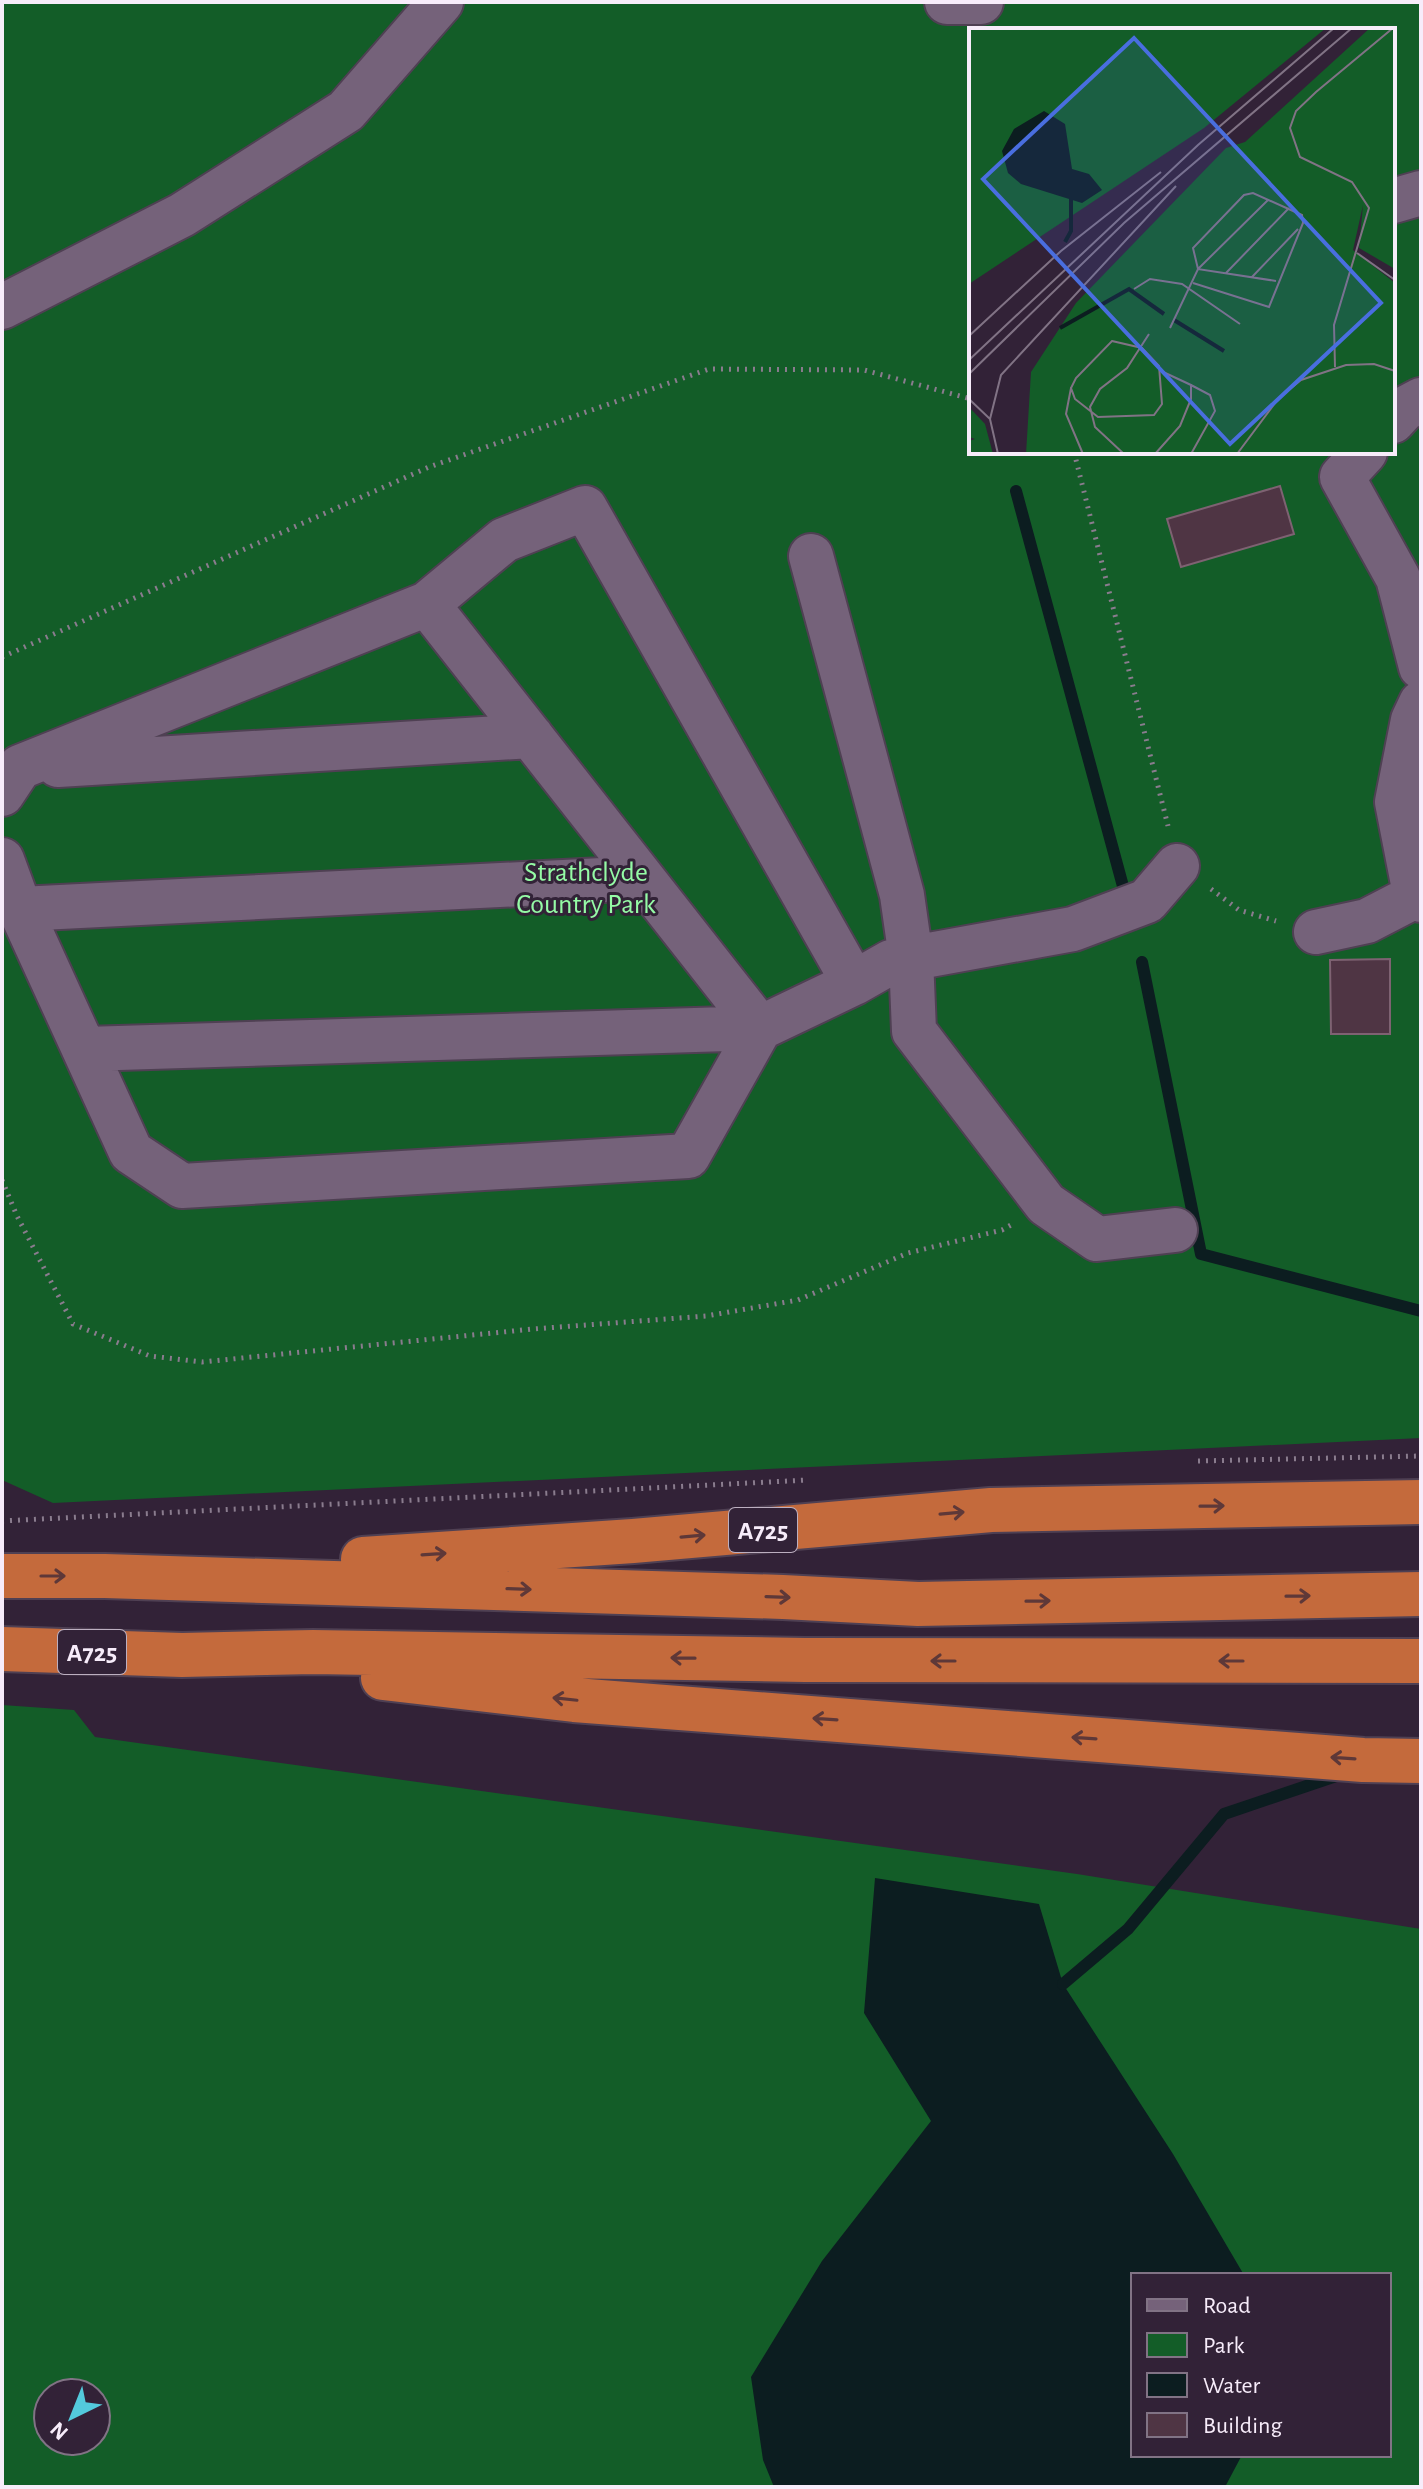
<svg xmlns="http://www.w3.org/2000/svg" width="1423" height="2489" font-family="'Alegreya Sans',sans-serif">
<rect width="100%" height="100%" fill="#322237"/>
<!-- green -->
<path fill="#135d28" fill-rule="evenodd" d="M2,2H1421V1438L53,1503L2,1480ZM971,30H1393V452H971Z
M2,1705L74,1710L95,1737L1077,1874L1421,1929V2487H2ZM1133,2275H1389V2455H1133ZM48,2393H96V2441H48Z"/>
<!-- water -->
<path fill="#0c1d20" d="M875,1878L1039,1904L1063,1984L1173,2154L1244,2275H1133V2455H1242L1225,2487H774L763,2460L751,2377L822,2261L931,2121L864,2013Z"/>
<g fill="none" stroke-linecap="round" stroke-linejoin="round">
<!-- stream -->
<path stroke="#0c1d20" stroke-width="12" d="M1016,491L1127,901
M1142,962L1201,1254L1421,1311
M1063,1984L1128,1929L1224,1814L1339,1775"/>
</g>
<!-- building -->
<path fill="#4f3544" stroke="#7e6272" stroke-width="2" d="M1280,486L1294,534L1181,567L1167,519Z
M1390,959V1034H1331L1330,960Z"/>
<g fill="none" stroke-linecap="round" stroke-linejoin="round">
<!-- minor casing -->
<g stroke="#4f4053" stroke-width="48">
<path id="minor" d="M947,2H981
M1393,201L1421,193
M2,307L182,215L346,111L441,2
M1393,421L1404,409L1421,400
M1365,452L1342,477L1398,578L1421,667
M811,556L902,895L911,958L914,1031L1046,1204L1097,1239L1175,1230
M427,604L760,1028L854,983L891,962L1073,929L1147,901L1177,866
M1421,703L1413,720L1397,802L1415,894L1421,900
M58,765L531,736
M2,794L20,767L427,604L504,540L585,508L854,983
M2,860L20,909L131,1152L182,1186L688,1156L760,1028
M20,909L642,878
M1316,932L1367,921L1421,893
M86,1049L760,1028"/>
</g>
<!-- highway casing -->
<g stroke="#4f4053" stroke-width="48">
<path id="highway" d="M363,1559L633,1541L991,1510L1421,1502
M2,1576H105L783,1597L918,1604L1421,1594
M2,1649L182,1655L313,1652L805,1660L1421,1661
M383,1678L574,1700L1363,1760L1421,1761"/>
</g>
<!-- path -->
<path stroke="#8a7c8e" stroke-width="5" stroke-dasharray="2 6" stroke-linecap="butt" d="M1074,452L1168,826
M2,657L429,467L709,369L864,370L971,399
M1211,889L1239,910L1276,921
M2,1180L17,1216L73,1324L150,1356L202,1362L533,1329L706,1316L798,1300L908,1253L1002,1230L1011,1225
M1198,1461L1421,1456
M2,1521L808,1480"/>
<!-- minor -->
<use href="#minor" stroke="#75627a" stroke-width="44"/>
<!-- highway -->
<use href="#highway" stroke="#c46a3c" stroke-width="44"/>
</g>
<!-- one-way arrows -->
<defs><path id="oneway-shaft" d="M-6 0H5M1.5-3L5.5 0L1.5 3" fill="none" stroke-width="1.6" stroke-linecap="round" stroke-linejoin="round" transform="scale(2)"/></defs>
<g stroke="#5e3838">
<use href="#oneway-shaft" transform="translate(1212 1506) rotate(-1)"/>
<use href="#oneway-shaft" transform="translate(952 1513) rotate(-5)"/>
<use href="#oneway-shaft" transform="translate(693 1536) rotate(-5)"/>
<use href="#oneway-shaft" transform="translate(434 1554) rotate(-4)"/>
<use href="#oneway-shaft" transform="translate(53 1576)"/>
<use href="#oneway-shaft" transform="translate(519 1589) rotate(2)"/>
<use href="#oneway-shaft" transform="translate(1298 1596) rotate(-1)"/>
<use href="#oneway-shaft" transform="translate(778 1597) rotate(2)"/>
<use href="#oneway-shaft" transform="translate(1038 1601) rotate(-1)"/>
<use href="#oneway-shaft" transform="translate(683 1658) rotate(-179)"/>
<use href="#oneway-shaft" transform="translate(943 1661) rotate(-180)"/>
<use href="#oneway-shaft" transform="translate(1231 1661) rotate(-180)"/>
<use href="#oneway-shaft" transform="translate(565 1699) rotate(-174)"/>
<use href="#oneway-shaft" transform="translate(825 1719) rotate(-176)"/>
<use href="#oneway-shaft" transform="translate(1084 1738) rotate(-176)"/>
<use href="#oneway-shaft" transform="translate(1343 1758) rotate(-176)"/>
</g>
<g text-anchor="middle" stroke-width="6" stroke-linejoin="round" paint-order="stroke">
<!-- shield labels -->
<g fill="#322237" stroke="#bcafc0" stroke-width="2">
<rect x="729" y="1508" width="68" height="44" rx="6"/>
<rect x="58" y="1630" width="68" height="44" rx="6"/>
</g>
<g font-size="26" font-weight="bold" fill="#f7ecfa">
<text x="763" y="1539">A725</text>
<text x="92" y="1661">A725</text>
</g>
<!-- park labels -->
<g font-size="28" fill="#95fba6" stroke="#322237">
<text x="586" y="881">Strathclyde<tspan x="586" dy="32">Country Park</tspan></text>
</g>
</g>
<!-- overview -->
<g transform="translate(969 28)">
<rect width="426" height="426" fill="#322237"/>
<path d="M0,0H357L235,100L0,256ZM401,0H426V241L390,220L394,177L384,222L426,255V426H57L62,344L107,275L257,120L276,114ZM0,379L16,396L24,426H0V413L6,411L0,409Z" fill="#135d28"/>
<path d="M75,83L96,96L103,141L120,146L133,162L113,175L52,156L39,145L33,123L45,101Z" fill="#0c1d20"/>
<path fill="none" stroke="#0c1d20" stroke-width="4" d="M96,214L102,203V169M205,292L255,323M91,300L160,261L195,286"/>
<path fill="none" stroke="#817385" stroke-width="2" d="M388,225L426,252M229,241L299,172M257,245L320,180M283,249L329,201M224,255L300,279L334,195L333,187L284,165L275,167L224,220L229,241M165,261L181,251L213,256L271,296M201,300L229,241L307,253M0,308L92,223L192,144M143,313L173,320L190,338L193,376L185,387L129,389L106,371L102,360L107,350ZM0,332L229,117L365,0M366,339L365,297L400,180L383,154L331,129L321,100L327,83L347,64L424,0M0,346L155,195L383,0M102,360L97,386L114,426M0,371L21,391L29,426M21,391L32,347L207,158M155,426L126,399L121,379L131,361L158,340L180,306M186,426L211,398L222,371V357L192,343M222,426L246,383L241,367L222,357M268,426L309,371L332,352L377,337L405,336L426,343"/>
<path fill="#496edf" fill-opacity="0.15" stroke="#496edf" stroke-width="4" d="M165,10L412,275L261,416L14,151Z"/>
<rect width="426" height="426" fill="none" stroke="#f7ecfa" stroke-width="4"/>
</g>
<!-- border -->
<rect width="1423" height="2489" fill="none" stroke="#f7ecfa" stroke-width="8"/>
<!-- legend -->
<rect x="1131" y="2273" width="260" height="184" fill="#322237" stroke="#817385" stroke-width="2"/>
<rect x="1147" y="2299" width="40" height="12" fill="#75627a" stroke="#817385" stroke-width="2"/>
<text x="1203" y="2313" font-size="24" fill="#f7ecfa">Road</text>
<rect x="1147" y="2333" width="40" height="24" fill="#135d28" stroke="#817385" stroke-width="2"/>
<text x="1203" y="2353" font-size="24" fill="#f7ecfa">Park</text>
<rect x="1147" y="2373" width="40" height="24" fill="#0c1d20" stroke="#817385" stroke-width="2"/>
<text x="1203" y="2393" font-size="24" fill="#f7ecfa">Water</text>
<rect x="1147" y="2413" width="40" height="24" fill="#4f3544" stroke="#817385" stroke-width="2"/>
<text x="1203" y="2433" font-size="24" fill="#f7ecfa">Building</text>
<!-- north arrow -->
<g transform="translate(72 2417) rotate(223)"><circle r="38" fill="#322237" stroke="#817385" stroke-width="2"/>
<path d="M0-6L14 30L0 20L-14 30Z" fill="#53cadc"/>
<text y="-12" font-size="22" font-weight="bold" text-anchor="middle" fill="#f7ecfa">N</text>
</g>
</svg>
